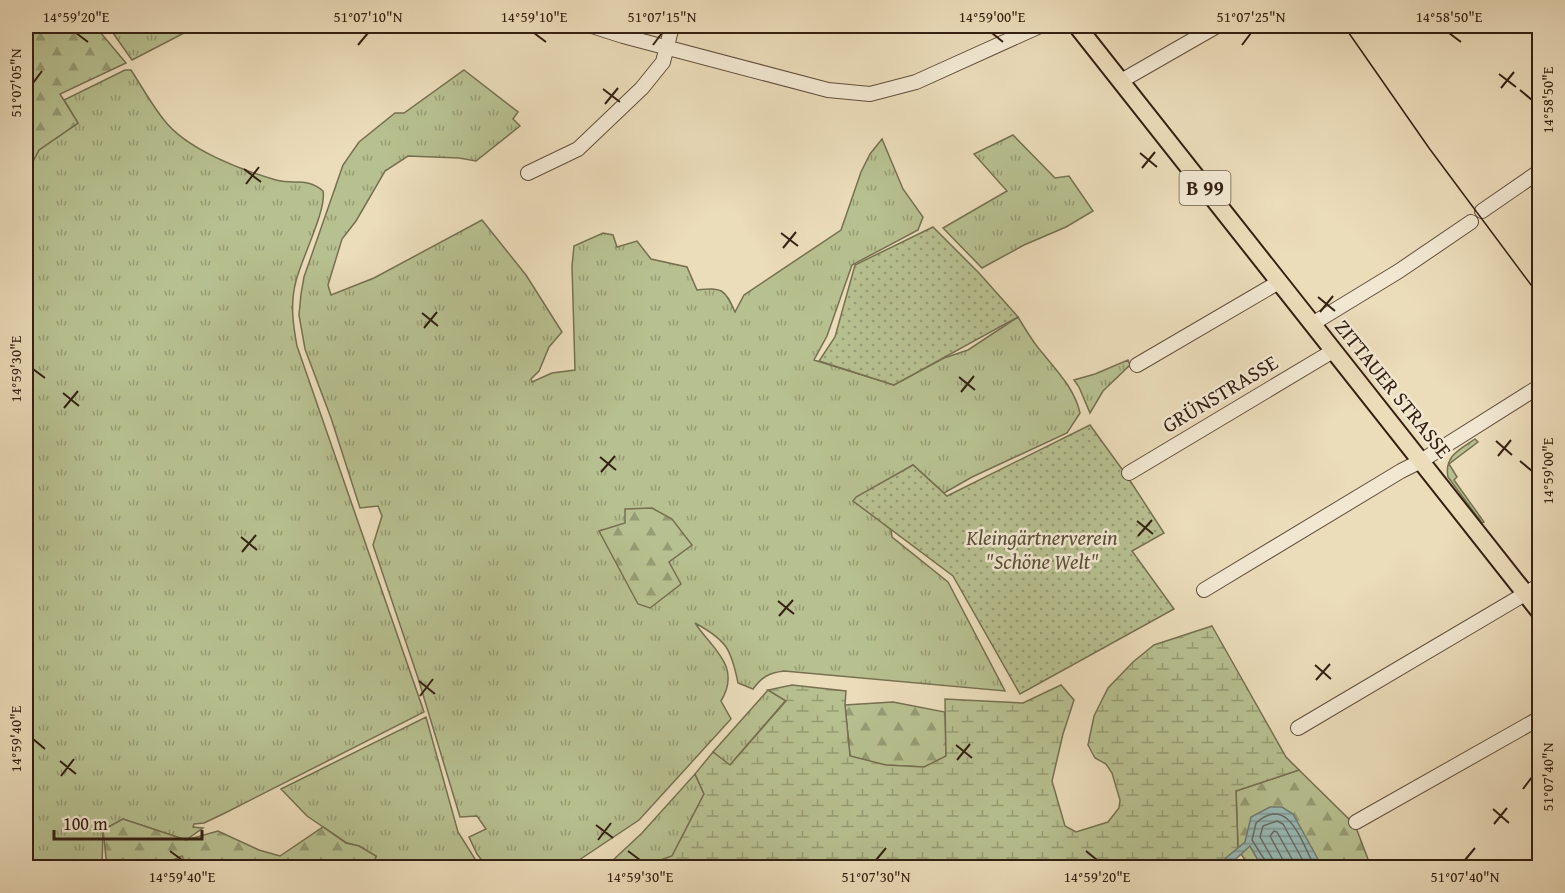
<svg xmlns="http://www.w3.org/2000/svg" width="1565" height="893" font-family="'Gentium Book Plus',serif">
<defs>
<pattern id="grass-tufts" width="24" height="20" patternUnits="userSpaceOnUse" patternTransform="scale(1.5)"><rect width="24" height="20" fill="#b7c090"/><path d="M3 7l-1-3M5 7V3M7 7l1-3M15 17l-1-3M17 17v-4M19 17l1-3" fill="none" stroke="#969c74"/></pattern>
<pattern id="forest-firs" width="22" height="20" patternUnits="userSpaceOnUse" patternTransform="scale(1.5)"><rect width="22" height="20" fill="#b7c090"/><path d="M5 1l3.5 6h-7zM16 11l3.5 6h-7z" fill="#969c74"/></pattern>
<pattern id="wetland-marsh" width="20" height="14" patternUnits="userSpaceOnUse" patternTransform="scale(1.5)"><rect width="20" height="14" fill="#b7c090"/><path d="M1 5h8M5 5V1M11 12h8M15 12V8" fill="none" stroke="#969c74"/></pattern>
<pattern id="park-dots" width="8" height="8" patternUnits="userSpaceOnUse" patternTransform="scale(1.5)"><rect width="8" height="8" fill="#b7c090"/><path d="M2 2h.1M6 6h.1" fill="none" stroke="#969c74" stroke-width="1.8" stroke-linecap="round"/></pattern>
<pattern id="water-rules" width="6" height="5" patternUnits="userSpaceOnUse" patternTransform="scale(1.5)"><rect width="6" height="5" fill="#99bab6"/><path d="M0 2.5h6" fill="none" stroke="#7e9793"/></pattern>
</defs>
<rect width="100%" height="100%" fill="#ebdcba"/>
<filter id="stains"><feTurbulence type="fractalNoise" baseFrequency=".00333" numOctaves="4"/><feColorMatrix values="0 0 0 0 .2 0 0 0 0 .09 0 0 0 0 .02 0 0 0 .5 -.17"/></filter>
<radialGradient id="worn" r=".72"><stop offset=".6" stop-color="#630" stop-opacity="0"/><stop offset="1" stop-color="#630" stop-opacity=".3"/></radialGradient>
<!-- grass -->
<path fill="url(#grass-tufts)" stroke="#767051" stroke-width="1.5" d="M108,26H196L191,32L184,33L132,60Z
M125,70H131C142,87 152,105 164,120C186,149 241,170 276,180C295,185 307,177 323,191C327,209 301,260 296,281C290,303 293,325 297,346L424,712L225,813L204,823L194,824L193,827L203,828L186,840L123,819L103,830L102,867L26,868V174L39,150L78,123L64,100Z
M464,70L518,112L513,119L520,126L476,161L459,158L408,156L385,171L356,221L342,239L328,285L331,295L374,278L482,220L526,275L562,332L549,347L539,371L531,379L532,382L552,373L575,370L572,266L574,246L603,233L613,235L617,247L637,241L651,259L687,267L697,290C722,287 725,289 735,312L744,295L841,230L861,172L870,154L882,139L903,189L923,217L918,230L852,265L827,336L814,360L894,385L944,358L968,350L1018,317C1024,327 1030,337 1036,345C1053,367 1074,386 1080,413L1067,433L972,477L944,493L913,465L854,501L891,529L892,537L948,582L1005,691L784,671C768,673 762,677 753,689L738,683C731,648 726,640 695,623C712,649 742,666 721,701L731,719L639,820L567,868L487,867L477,854L469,837L486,829L477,816L460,817L418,678L373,545L382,516L378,506L360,508L331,418L305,349L299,315L301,294L304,277L343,165L359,142L395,113H404Z
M1013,135L1055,178L1069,176L1093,211L1066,227L1024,245L982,268L943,228L1007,191L974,154Z
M1128,360L1130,365L1103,391L1090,413L1079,387L1074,380L1095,374Z
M1475,439L1478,442L1449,464L1457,477L1454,480L1484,522L1482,523L1448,477C1444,456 1459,450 1475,439Z
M768,690L786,700L729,766L713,752Z
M426,717L458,832L480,867H373L376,856L359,846L347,843L307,816L281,789Z
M695,774L704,794L672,856C650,864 634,874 612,861L642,833Z"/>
<!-- forest -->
<path fill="url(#forest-firs)" stroke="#767051" stroke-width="1.5" d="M26,26H95L126,63L60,94L78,123L39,150L26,174Z
M652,508L672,519L692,545L669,562L681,584L650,608L638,604L599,531L625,523V509Z
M893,702L945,712L946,757L925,767L883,765L850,756L845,705Z
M1299,770L1355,825L1371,867H1320L1319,861L1250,846L1262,867L1236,868L1245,860L1238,849L1236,791Z
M123,819L186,840L218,831L259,850L280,856L323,827L346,843L359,846L376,856L373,868L188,867L182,856L158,867H107L103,830Z"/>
<!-- wetland -->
<path fill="url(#wetland-marsh)" stroke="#767051" stroke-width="1.5" d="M1212,626L1286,757L1299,770L1236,791L1238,849L1215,867H1185L1174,863L1161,868H638L672,856L704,794L695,774L713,752L730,765L786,701L768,690L792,685L846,691L845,705L850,756L886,765L924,767L946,756L945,699L1023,703L1061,685L1074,700L1063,734L1052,781L1065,826L1076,832L1108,822L1119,808L1120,800L1112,773L1106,764L1095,758L1088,745L1094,716L1108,688L1133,662L1154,645Z"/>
<!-- park -->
<path fill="url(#park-dots)" stroke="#767051" stroke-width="1.5" d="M933,227L979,273L1018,317L894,385L819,361L835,337L855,265Z
M1090,425L1127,476L1164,533L1132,551L1174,609L1020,694L953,576L853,501L856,497L913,465L947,496Z"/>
<!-- water -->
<path fill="url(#water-rules)" stroke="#717c74" stroke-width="1.5" d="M1270,807H1282L1293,814L1319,861L1320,867H1262L1250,846L1227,867H1215L1245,842L1251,817Z"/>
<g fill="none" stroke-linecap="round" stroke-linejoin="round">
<!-- shore -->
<path stroke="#666d64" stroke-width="1.5" d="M1266,868V862L1252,840L1256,823C1288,795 1300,839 1313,863L1314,868
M1274,868L1273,860L1260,837L1263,826L1277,821L1283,824L1307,868
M1283,868L1282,858L1270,836L1274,831L1277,832L1297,868"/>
<!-- minor casing -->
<g stroke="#624f3c" stroke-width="16">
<path id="minor" d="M592,26L623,36L828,90L870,94L916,82L1040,26
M1121,81L1217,26
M528,173L578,149L642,88L663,62L672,26
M1482,211L1540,171
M1312,324L1399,271L1471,222
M1137,365L1279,282
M1129,473L1333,351
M1204,590L1401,471L1421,461L1540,386
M1298,728L1540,585
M1356,822L1540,718"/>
</g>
<!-- major casing -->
<g stroke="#342012" stroke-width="20">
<path id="major" d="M1077,26L1540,612"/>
</g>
<!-- minor -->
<use href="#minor" stroke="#f2e8d2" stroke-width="14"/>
<!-- major -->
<use href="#major" stroke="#ebdcba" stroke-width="16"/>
<!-- tram -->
<path stroke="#342012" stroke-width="1.5" d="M1344,26L1429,148L1540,297"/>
</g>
<!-- ticks -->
<path fill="none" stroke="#342012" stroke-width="2" d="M76,33L88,42M534,33L546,42M992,33L1003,42M1449,33L1461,42M358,45L368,33M653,45L662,33M1242,45L1251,33M1499,74L1516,87M33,83L42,71M1501,88L1514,72M603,89L620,102M1520,90L1532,100M605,104L618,88M1140,153L1157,167M1142,168L1155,152M244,169L261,182M246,184L259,167M781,233L798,246M783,248L796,232M1318,297L1335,311M1320,312L1333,296M422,313L438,326M424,328L437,312M33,369L45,378M959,377L975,390M961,392L974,376M63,393L79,406M64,408L78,391M1496,441L1512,455M1498,456L1511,440M600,457L616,470M1520,461L1532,471M601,472L615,456M1137,521L1153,534M1138,536L1152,520M241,537L257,550M242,552L256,535M778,601L794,614M779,616L793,600M1315,665L1331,679M1316,680L1330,664M419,681L435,694M420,696L433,679M33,739L45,749M956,745L972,758M957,760L970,744M60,761L76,774M61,776L74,759M1523,789L1532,777M1493,809L1509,823M1494,824L1507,808M596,825L613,838M598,840L611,823M170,851L182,860M628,851L640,860M1086,851L1097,860M876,860L886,848M1465,860L1475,848"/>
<g text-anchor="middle" stroke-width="5" stroke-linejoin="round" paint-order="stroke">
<!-- shield labels -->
<rect fill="#f2e8d2" stroke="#6d5c4c" stroke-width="1.5" x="1179.5" y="171" width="51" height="34" rx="4.5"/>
<g font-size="20" font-weight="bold" fill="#342012">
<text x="1205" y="195">B 99</text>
</g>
<!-- street labels -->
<g font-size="21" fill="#342012" stroke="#f2e8d2">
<text transform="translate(1393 389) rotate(51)" y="7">ZITTAUER STRASSE</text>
<text transform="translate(1220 394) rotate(-31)" y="7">GRÜNSTRASSE</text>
</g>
<!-- park labels -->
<g font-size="21" font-style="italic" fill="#5b5038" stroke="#f2e8d2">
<text x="1042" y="545">Kleingärtnerverein<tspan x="1042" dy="24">"Schöne Welt"</tspan></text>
</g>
</g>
<!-- margin -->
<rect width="1565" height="893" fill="none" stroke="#ebdcba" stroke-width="66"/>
<!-- scale -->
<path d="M54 830v9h148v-9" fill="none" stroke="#342012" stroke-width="3"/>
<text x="63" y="830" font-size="18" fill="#342012" stroke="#f2e8d2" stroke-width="4.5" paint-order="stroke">100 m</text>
<rect x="33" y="33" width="1499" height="827" fill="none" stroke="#342012" stroke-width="2"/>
<g font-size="15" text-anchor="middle" fill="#342012">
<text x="76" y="22">14°59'20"E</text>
<text x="368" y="22">51°07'10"N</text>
<text x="534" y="22">14°59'10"E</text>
<text x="662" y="22">51°07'15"N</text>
<text x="992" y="22">14°59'00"E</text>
<text x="1251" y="22">51°07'25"N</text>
<text x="1449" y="22">14°58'50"E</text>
<text transform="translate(16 83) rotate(-90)" y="5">51°07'05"N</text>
<text transform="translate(1548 100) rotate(-90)" y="5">14°58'50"E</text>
<text transform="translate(16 369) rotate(-90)" y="5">14°59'30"E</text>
<text transform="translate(1548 471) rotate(-90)" y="5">14°59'00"E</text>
<text transform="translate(16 739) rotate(-90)" y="5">14°59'40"E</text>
<text transform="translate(1548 777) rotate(-90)" y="5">51°07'40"N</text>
<text x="182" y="882">14°59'40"E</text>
<text x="640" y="882">14°59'30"E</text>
<text x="876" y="882">51°07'30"N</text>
<text x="1097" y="882">14°59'20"E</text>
<text x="1465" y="882">51°07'40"N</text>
</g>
<rect width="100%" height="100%" filter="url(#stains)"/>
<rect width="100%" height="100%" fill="url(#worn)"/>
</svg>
